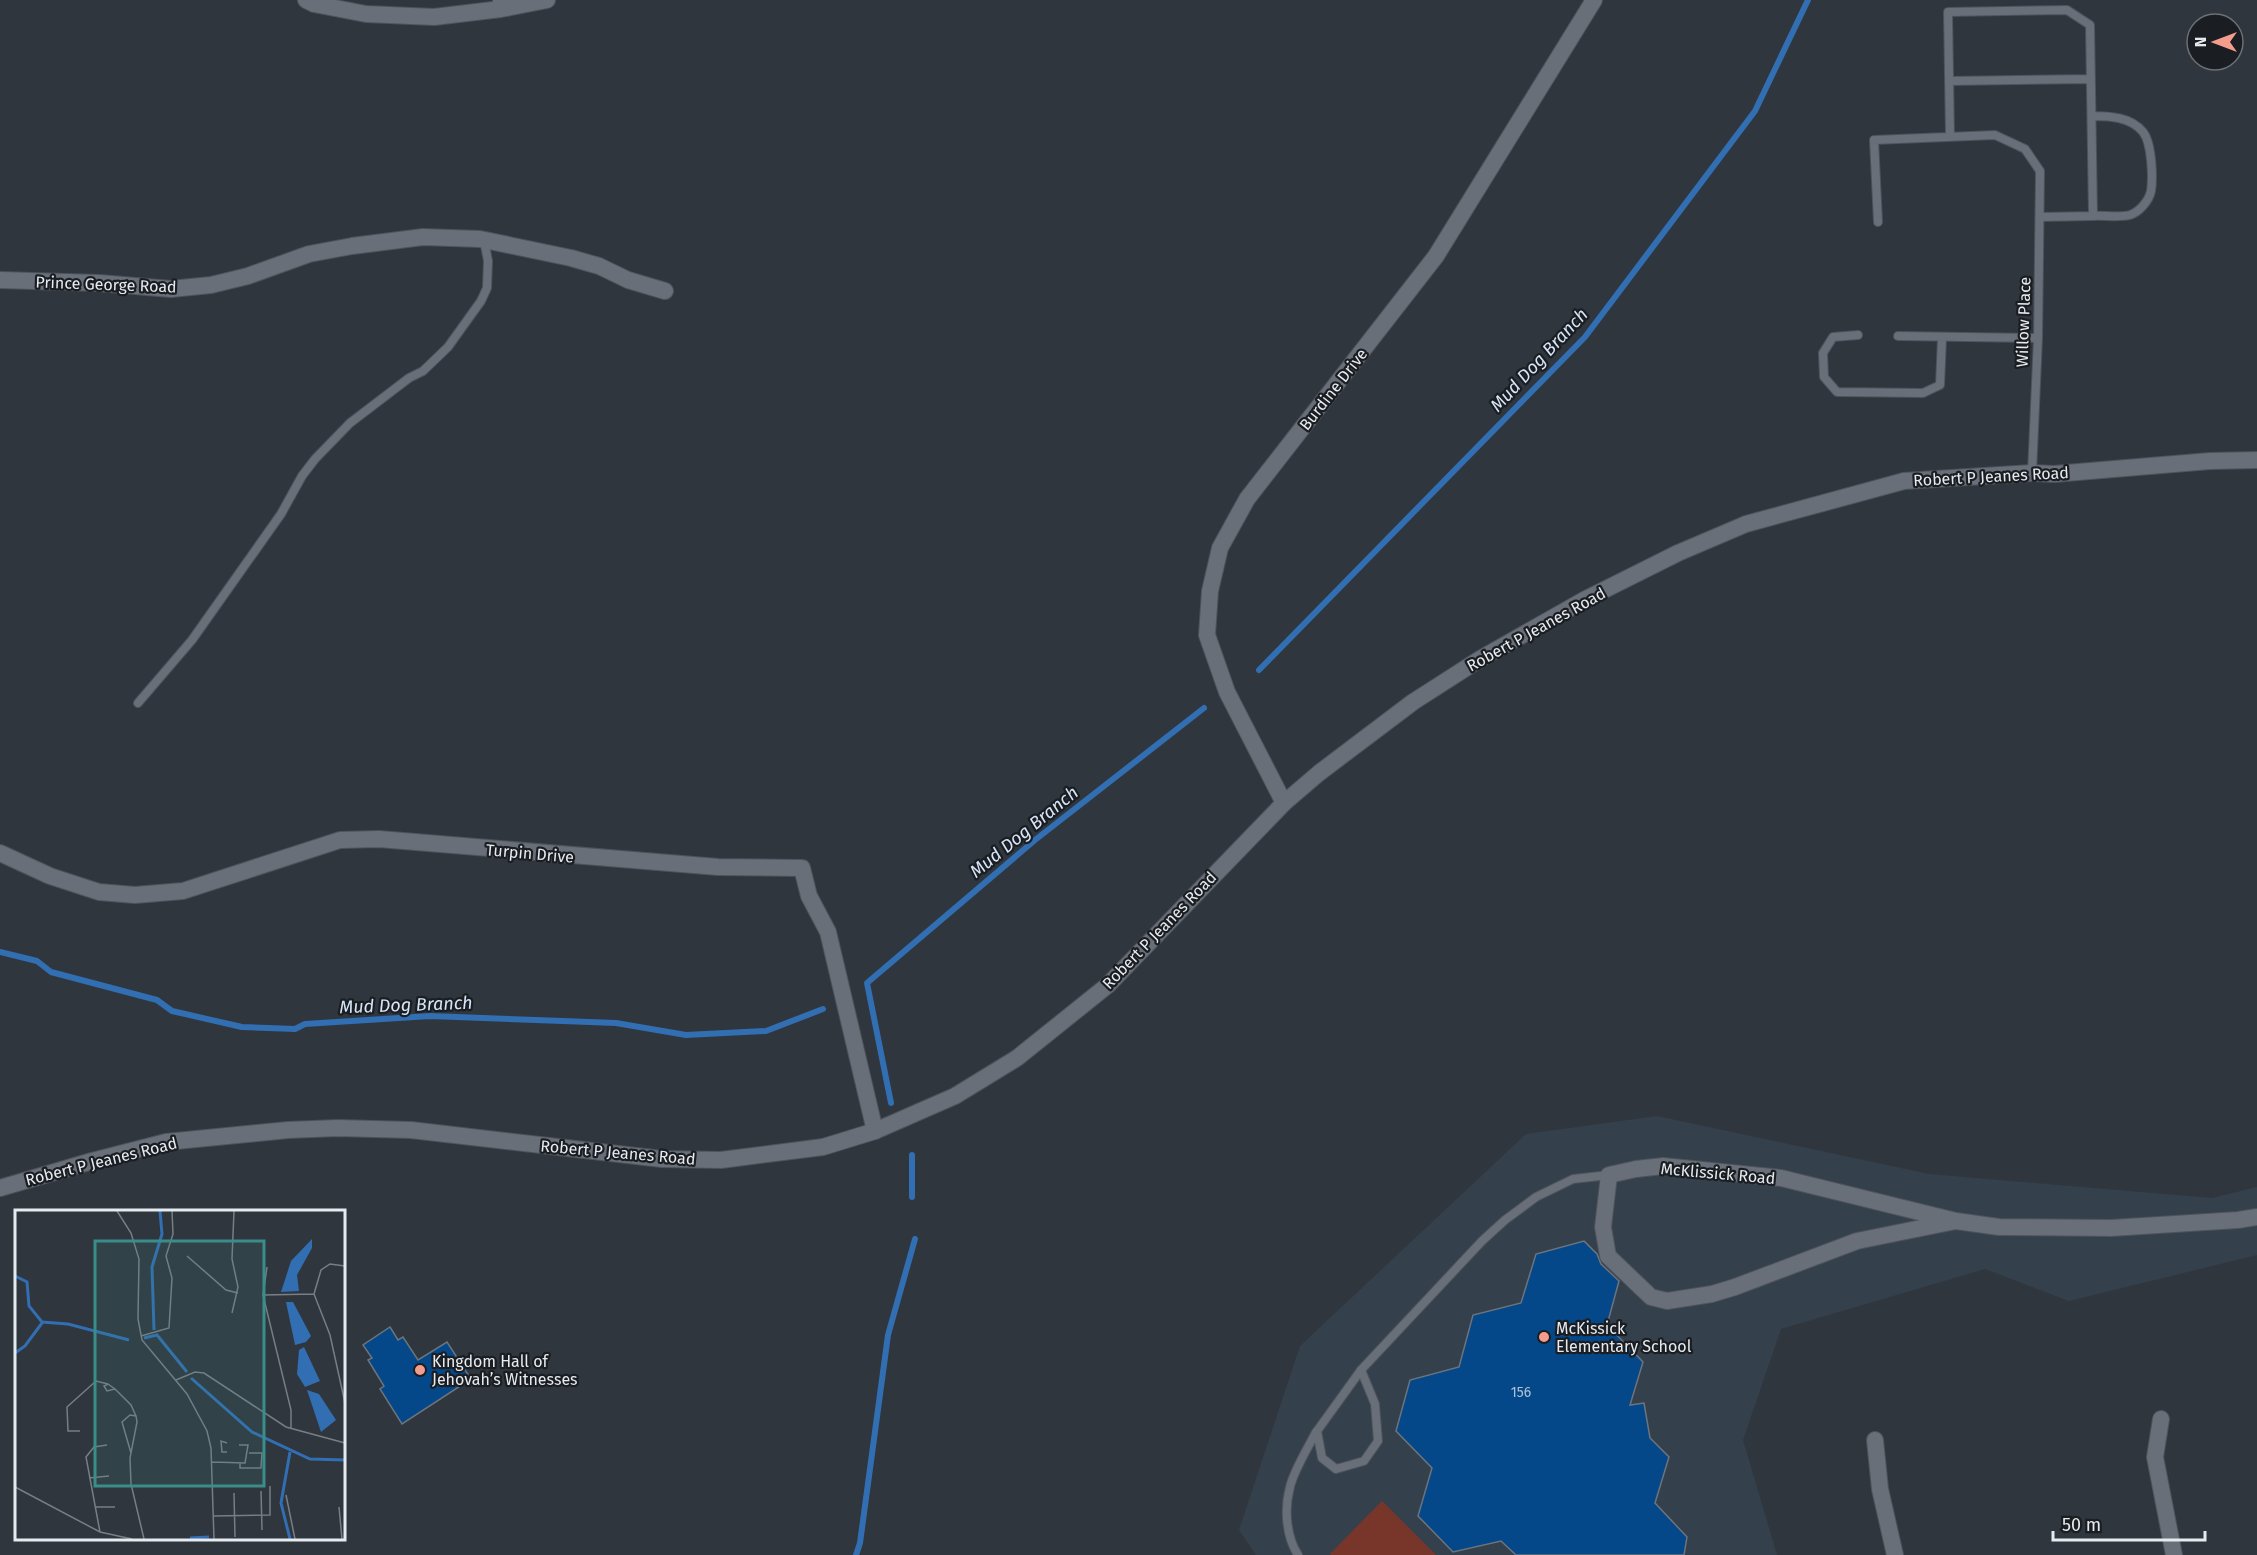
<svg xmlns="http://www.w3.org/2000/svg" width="2257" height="1555" font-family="'Fira Sans',sans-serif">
<rect width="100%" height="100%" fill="#2f363e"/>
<!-- built -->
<path fill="#35404d" d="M1657,1116L1929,1174L2212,1198L2257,1187V1255L2069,1301L1985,1269L1781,1329L1743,1440L1777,1555H1256L1239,1530L1300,1346L1526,1134Z"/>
<!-- green -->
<path fill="#78362b" d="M1382,1501L1436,1555H1331L1330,1554Z"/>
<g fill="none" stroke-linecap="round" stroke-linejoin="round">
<!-- stream -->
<path stroke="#326eb2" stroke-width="6" d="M1259,670L1585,337L1755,111L1808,0
M0,952L37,961L51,972L157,1000L172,1011L242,1027L295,1029L305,1024L430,1016L616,1023L686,1035L766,1031L823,1009
M891,1103L867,983L1035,840L1204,708
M912,1155V1197
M856,1555L860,1543L888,1335L915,1239"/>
</g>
<!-- building -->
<path fill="#044889" stroke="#6c747d" stroke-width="1.5" d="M1584,1241L1597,1254L1601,1264L1619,1281L1607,1325L1643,1362L1630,1405L1644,1403L1650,1438L1669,1457L1655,1503L1687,1537L1684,1555H1516L1501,1541L1453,1552L1418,1516L1432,1468L1396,1431L1410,1380L1459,1367L1473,1315L1521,1303L1536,1254Z
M390,1327L398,1340L403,1337L418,1360L447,1342L471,1379L402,1424L380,1389L384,1386L368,1360L372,1358L363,1345Z"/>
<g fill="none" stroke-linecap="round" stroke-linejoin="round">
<!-- service casing -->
<g stroke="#4d535a" stroke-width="10">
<path id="service" d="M1949,81L2091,79
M2092,116C2110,116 2131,117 2143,132C2152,143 2153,178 2151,191C2149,201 2139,212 2130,215C2119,218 2104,215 2093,216
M1950,137L1948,12L2067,10L2090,25L2093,216L2041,217
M1878,222L1874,140L1995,135L2025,149L2040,171L2038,338L2032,473
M1858,335L1833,337L1823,353L1824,377L1837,392L1923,393L1940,385L1942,338
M1898,336L2038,338
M138,703L192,640L281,514L302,476L315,459L350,423L409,378L423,371L448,347L481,301L487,288L488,261L484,240
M1361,1370L1375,1404L1378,1441L1364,1461L1336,1469L1322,1458L1317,1431L1361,1370L1482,1241L1505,1220L1536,1197L1573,1179L1609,1175
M1298,1555C1286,1536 1284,1509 1290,1487C1294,1470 1308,1448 1316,1432"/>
</g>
<!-- minor casing -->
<g stroke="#4d535a" stroke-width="18">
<path id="minor" d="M306,0L314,4L366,14L434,17L501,9
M501,0V9L547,0
M0,280L99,283L171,289L211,285L248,276L309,254L352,246L423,237L480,239L571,258L599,266L628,280L665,291
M1284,803L1227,692L1207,635L1210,591L1220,548L1247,499L1436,256L1594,0
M0,853L50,876L99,892L135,895L183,891L340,840L379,839L718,867L802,868L809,896L828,932L875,1131
M1956,1221L1857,1241L1735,1287L1712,1294L1667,1301L1651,1297L1608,1256L1603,1227L1609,1175L1636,1169L1663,1166L1781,1178L1956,1221L1999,1227L2111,1228L2238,1220L2257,1217
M2161,1419L2155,1457L2174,1555
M1875,1440L1880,1489L1895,1555"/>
</g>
<!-- tertiary casing -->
<g stroke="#4d535a" stroke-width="18">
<path id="tertiary" d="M0,1188L92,1161L166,1142L288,1130L338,1128L411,1130L662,1159L721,1160L823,1147L875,1131L955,1096L1017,1058L1108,985L1284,803L1319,773L1413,702L1480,659L1584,600L1678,553L1746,524L1904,481L2032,473L2054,474L2210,461L2257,460"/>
</g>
<!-- service -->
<use href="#service" stroke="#686f79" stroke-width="8"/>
<!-- minor -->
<use href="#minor" stroke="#686f79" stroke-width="16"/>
<!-- tertiary -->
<use href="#tertiary" stroke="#686f79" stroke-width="16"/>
</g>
<!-- markers -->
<g fill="#f59d8d" stroke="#1a1d21" stroke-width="2">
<circle cx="1544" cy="1337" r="6"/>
<circle cx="420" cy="1370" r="6"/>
</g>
<g text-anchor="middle" stroke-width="4.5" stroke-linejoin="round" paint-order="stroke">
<!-- number labels -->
<g font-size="14" fill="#aec2d6">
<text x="1521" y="1397">156</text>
</g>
<!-- street labels -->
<g font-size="16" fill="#e6ebf0" stroke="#1a1d21">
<text transform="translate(106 284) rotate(2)" y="6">Prince George Road</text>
<text transform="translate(2023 322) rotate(-88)" y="6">Willow Place</text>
<text transform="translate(1333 389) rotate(-52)" y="6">Burdine Drive</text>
<text transform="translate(1991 476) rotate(-3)" y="6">Robert P Jeanes Road</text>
<text transform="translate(1536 629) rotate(-29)" y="6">Robert P Jeanes Road</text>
<text transform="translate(530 853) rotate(5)" y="6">Turpin Drive</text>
<text transform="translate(1159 930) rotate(-46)" y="6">Robert P Jeanes Road</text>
<text transform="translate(618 1152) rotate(5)" y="6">Robert P Jeanes Road</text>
<text transform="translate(101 1161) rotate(-14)" y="6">Robert P Jeanes Road</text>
<text transform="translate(1718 1173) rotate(5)" y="6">McKlissick Road</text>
</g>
<!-- poi labels -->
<g font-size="16" fill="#e6ebf0" stroke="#1a1d21" text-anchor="start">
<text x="1556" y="1334">McKissick<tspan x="1556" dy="18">Elementary School</tspan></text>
<text x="432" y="1367">Kingdom Hall of<tspan x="432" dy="18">Jehovah’s Witnesses</tspan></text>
</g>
<!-- water labels -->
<g font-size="18" font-style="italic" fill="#d6e5f8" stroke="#1a1d21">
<text transform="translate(1539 360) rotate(-47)" y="6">Mud Dog Branch</text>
<text transform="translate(1024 832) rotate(-39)" y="6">Mud Dog Branch</text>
<text transform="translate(406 1005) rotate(-2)" y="6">Mud Dog Branch</text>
</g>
</g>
<!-- overview -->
<g transform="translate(15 1210)">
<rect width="330" height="330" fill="#2f363e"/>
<path d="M297,29V38L282,65L284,81L266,82L276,51ZM271,92H278L296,126L291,132L280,135ZM289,137L305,171L290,177L282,164L284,140ZM292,180L304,184L321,210L306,222Z" fill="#326eb2"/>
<path fill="none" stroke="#326eb2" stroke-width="3" d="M0,66L12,72L14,96L27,112L53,114L114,130M139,120L137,57L147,24L145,1M129,128L142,125L172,162M0,143L10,136L27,113M176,168L237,222L295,249L330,250M175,328L194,327M275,329L266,293L275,242"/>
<path fill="none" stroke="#787e85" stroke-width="1.5" d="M102,1L116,23L124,49L123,109L127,130L172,184L192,221L196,238L199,329M172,46L211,80L223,83M330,56L315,54L306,60L299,84L315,125L330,193M248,85L252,57M217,103L223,77L217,49L219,1M126,126L154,118L157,68L151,46L158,24L157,1M161,170L180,162L189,163L271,217L330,233M100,179L92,181L89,176L93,174L100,179L116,195L121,206M276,219V200L248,85L299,84M65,221H53L52,197L81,171L93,174M212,242H207L206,231L212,233M116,243L107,212L115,205L121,206L122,212L115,248L116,274L129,329M197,252L230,253L233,235H224M225,253V258H246L247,243H234M74,268L94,266M0,277L85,322L117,329M246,281L247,320M219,283L220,327M271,285L280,329M81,297H100M324,297L327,329M199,306L255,305V276M85,322L71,247L79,237L92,235"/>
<path fill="#3a8d88" fill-opacity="0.15" stroke="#3a8d88" stroke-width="3" d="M80,31H249V276H80Z"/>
<rect width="330" height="330" fill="none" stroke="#e6ebf0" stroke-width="3"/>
</g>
<!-- north arrow -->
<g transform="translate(2215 42) rotate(270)"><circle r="28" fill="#1a1d21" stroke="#6c6f74" stroke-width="1.5"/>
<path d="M0-4.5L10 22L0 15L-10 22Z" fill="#f59d8d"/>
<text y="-9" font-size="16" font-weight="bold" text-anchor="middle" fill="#e6ebf0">N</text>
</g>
<!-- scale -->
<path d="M2053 1531v9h152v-9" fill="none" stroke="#e6ebf0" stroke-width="3"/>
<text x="2062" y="1531" font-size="18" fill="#e6ebf0" stroke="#1a1d21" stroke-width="4.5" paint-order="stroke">50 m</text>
</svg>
